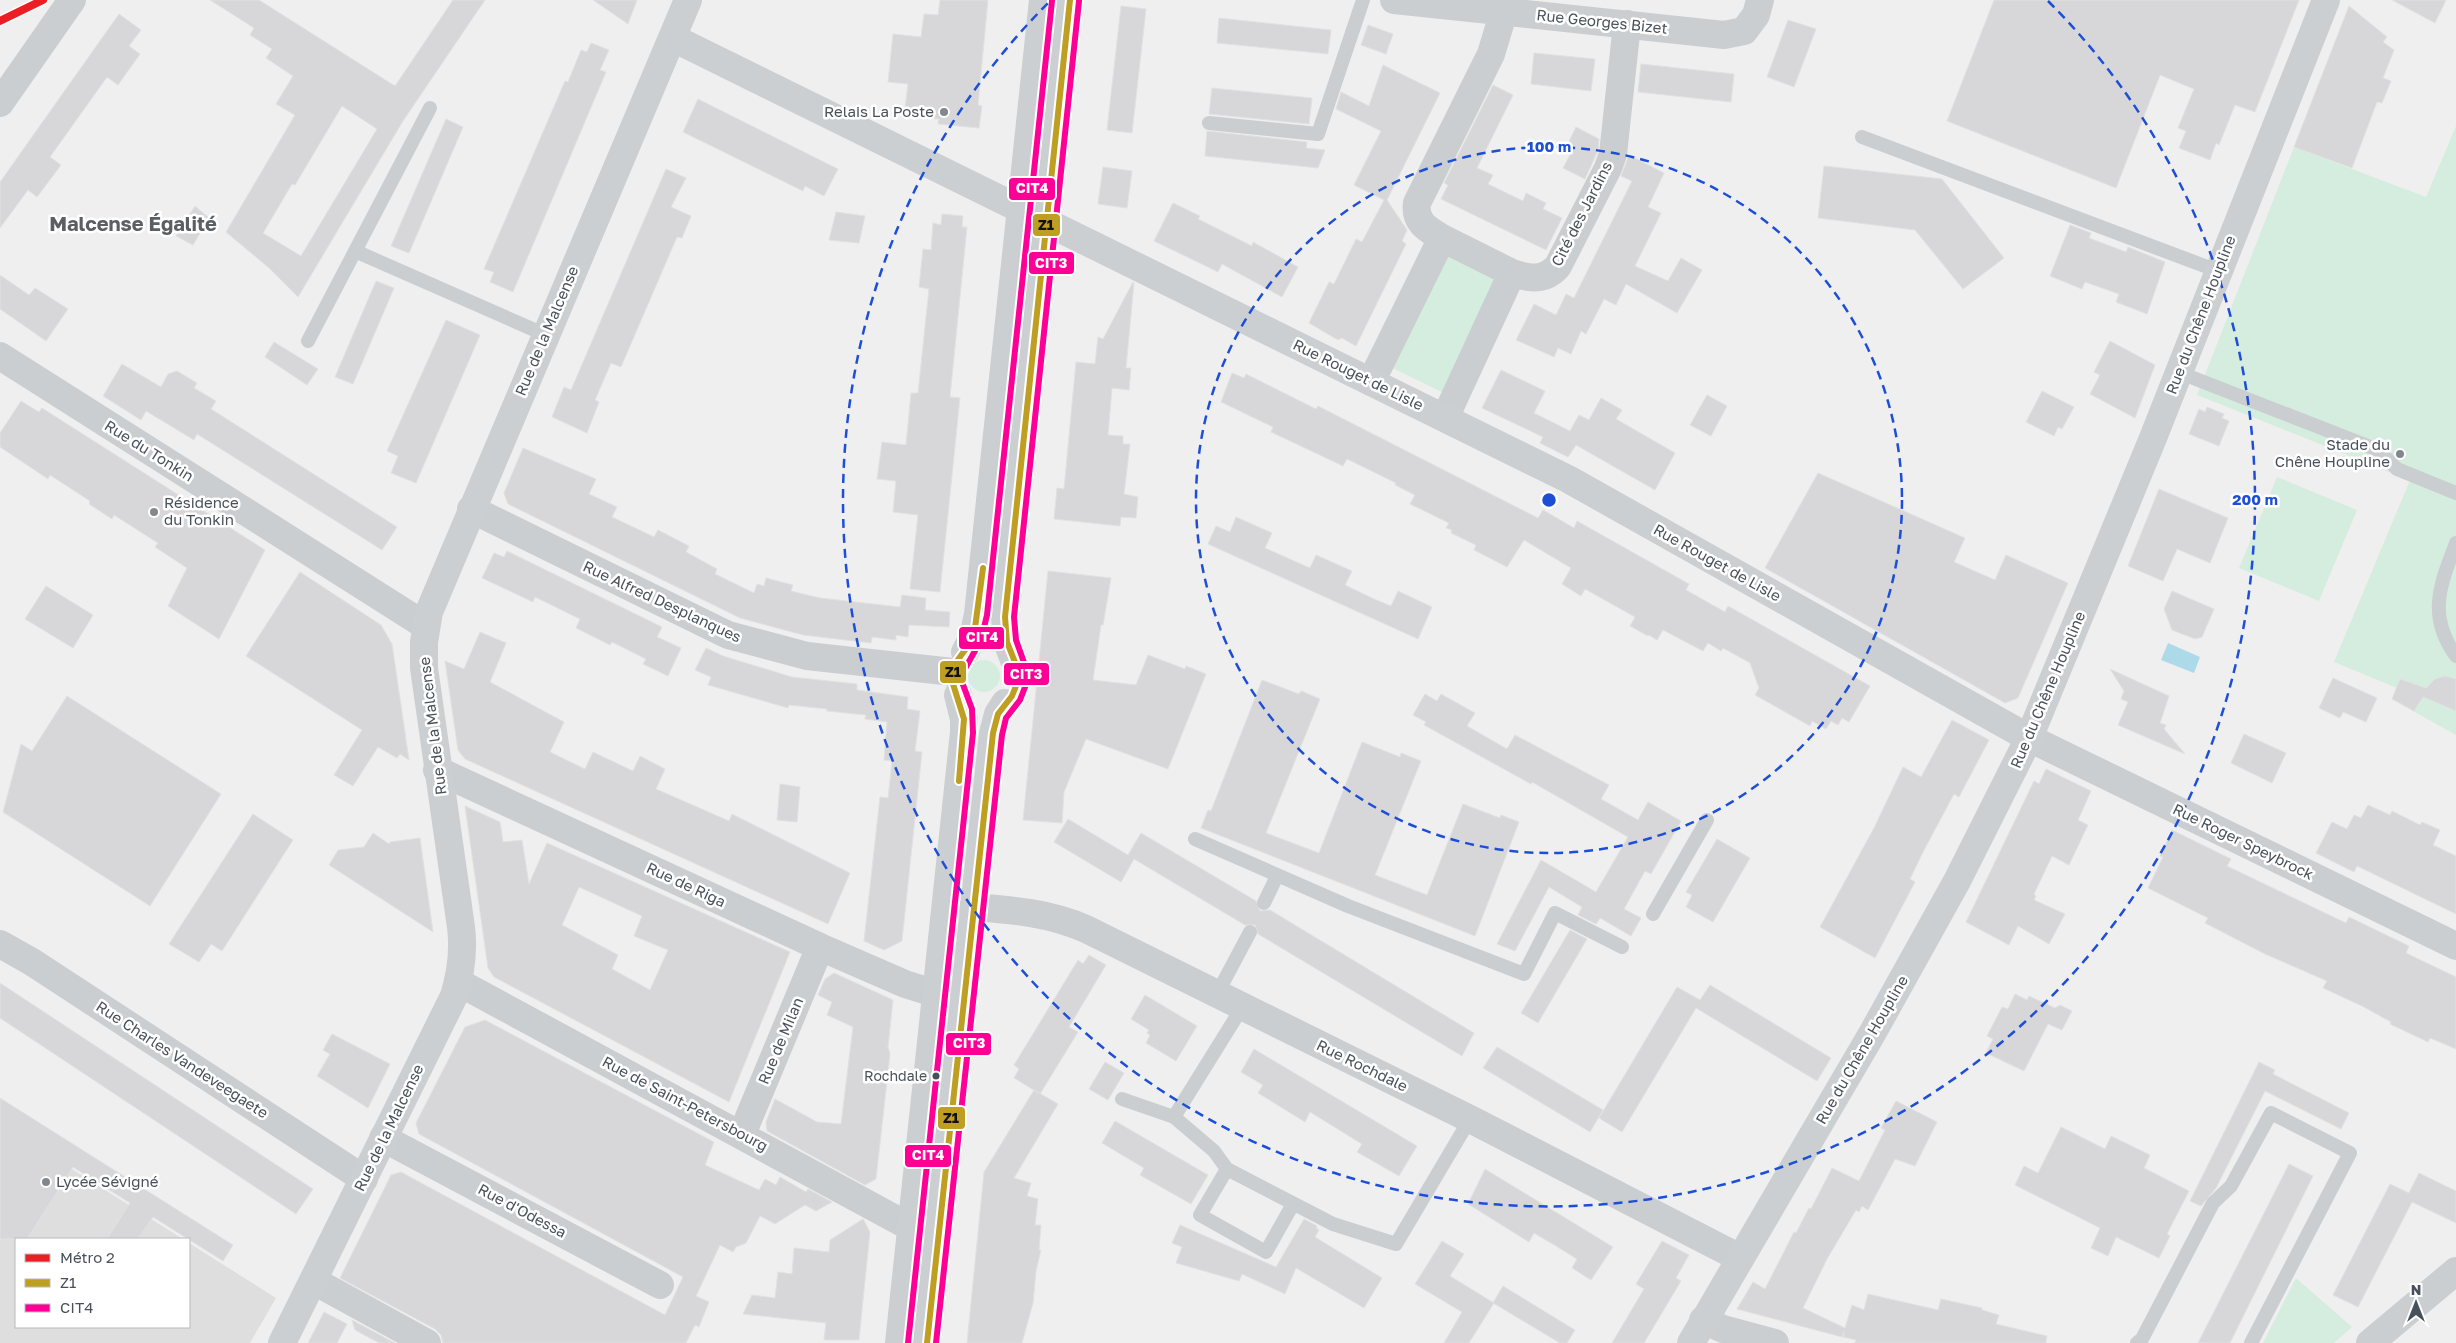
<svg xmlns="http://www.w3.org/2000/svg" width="2456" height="1343" font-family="'Golos Text',sans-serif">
<rect width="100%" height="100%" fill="#f0efef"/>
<!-- education -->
<path fill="#dededf" d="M0,1124L183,1239H16V1327H189V1243L276,1298L250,1343H0Z"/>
<!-- green -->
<path fill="#d5eddf" d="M2456,126V735L2402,705L2409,693L2334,662L2410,480L2197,395L2294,147L2426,197Z
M1458,254L1494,277L1498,291L1448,395L1386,365L1445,256Z
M2277,477L2357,510L2319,601L2239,568Z
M968 676a16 16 0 1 1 32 0a16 16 0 1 1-32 0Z
M2296,1278L2352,1327L2334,1343H2263Z"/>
<!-- water -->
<path fill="#acdae9" d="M2168,643L2200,657L2194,673L2161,660Z"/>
<!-- building -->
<path fill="#d7d7d9" stroke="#e1e1e2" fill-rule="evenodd" d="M210,0H259L395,86L453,0H485L403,121L298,297L269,268L226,232L295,115L276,104L293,76L266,58L272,49L250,35L254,28ZM342,106L377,129L301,256L263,233L292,184L295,185Z
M593,0H637L628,24Z
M940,0H988L978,105L982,106L979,128L938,124L939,119L904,116L908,84L888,82L893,34L921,37L924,14L938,15Z
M1994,0H2299L2255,112L2235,105L2219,145L2216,143L2210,160L2179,148L2186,131L2178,128L2194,89L2160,75L2116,188L1947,121Z
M2392,0H2446L2435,23Z
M1121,6L1146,9L1132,133L1107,130Z
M2349,6L2387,37L2383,42L2394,50L2383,78L2391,81L2382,103L2377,102L2352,168L2294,147Z
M119,14L141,30L129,46L140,54L118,85L107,77L50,157L61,165L37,197L28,190L0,228V182Z
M1219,18L1331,30L1328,54L1217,43Z
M1788,20L1816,29L1794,87L1767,77Z
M1368,25L1393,34L1386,54L1361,45Z
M591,43L609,50L600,70L606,72L513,292L490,282L494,272L484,269L565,81L568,82L581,50L587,52Z
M1534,53L1595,59L1591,91L1531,84Z
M1641,64L1734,74L1731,102L1638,92Z
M1383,65L1440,93L1387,200L1407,230L1402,241L1406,244L1356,346L1342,338L1338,340L1309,323L1329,282L1334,284L1356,239L1362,242L1384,200L1354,185L1381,131L1336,109L1341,92L1369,106Z
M1493,85L1513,95L1477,168L1493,175L1488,184L1523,201L1526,193L1546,203L1543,209L1562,218L1546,250L1441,199L1448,185L1444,183Z
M1212,88L1312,98L1309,124L1209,114Z
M698,99L838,169L824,196L805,186L803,191L683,132Z
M446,119L463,127L409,253L391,246Z
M1576,127L1599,139L1598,150L1585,179L1563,168L1570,155L1564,152Z
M1207,131L1307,142L1306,148L1325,150L1318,168L1205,156Z
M1629,155L1664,173L1648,207L1661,213L1635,266L1668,281L1681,258L1702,270L1677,313L1626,284L1616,305L1604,299L1586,334L1581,331L1571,354L1558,348L1554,357L1516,340L1534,304L1556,315L1566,294L1574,298L1632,181L1621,176Z
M1824,166L1942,179L2004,258L1963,289L1915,230L1818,218Z
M1103,167L1132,171L1127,208L1098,204Z
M666,169L686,178L671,207L691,216L682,238L677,237L621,367L611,363L595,400L599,402L587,433L552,417L564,387L571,390Z
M1173,203L1200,216L1198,219L1252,246L1253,242L1298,267L1282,297L1222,264L1218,272L1154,241Z
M195,206L209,218L193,245L176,236Z
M836,212L865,216L859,243L829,240Z
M942,214L963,216L962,227H967L950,397L960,398L940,592L910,589L918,515L893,512L896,481L877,479L882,442L906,445L911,393H918L929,289L919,287L923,249L931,250L933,223L941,225Z
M2070,225L2091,233L2089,238L2126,252L2128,247L2165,262L2147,314L2116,302L2119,294L2085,282L2082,289L2050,276Z
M0,275L29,295L35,288L68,309L46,341L0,309Z
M376,281L394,288L353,384L335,377Z
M1133,282L1134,283L1126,368H1131L1129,390L1112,388L1108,435L1123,436V444H1130L1124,494L1138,497L1136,518L1121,517L1120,526L1054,519L1057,488L1064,489L1076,362L1095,364L1098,337L1103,339Z
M446,320L480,335L416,483L391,473L398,456L387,451Z
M2110,341L2155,365L2135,418L2090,394L2100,375L2094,372Z
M274,342L318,369L307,385L265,357Z
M122,364L161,387L168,374L177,371L197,383L194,388L216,401L211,409L397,527L382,550L197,434L194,440L146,411L141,420L103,396Z
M1501,370L1545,391L1534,413L1570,431L1579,415L1589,420L1601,398L1622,410L1616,419L1675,453L1655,490L1576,445L1568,457L1540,443L1543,437L1482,408Z
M1232,373L1244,378L1246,374L1316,409L1318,406L1538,518L1543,510L1574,528L1577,521L1689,584L1686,590L1725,612L1728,606L1870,686L1849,722L1842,718L1838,725L1831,721L1826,729L1812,721L1810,726L1755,695L1759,688L1750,663L1723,648L1721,651L1708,643L1703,651L1663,630L1657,640L1649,635L1648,636L1630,626L1635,617L1585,589L1581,596L1562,584L1571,568L1524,540L1507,567L1474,550L1476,545L1451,533L1452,530L1446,528L1449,523L1410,504L1415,495L1395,485L1396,483L1347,459L1343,466L1271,432L1273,427L1221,402Z
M2042,391L2074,407L2062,429L2058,427L2054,436L2026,422Z
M1707,395L1727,406L1711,436L1690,425Z
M21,401L39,412L42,408L265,550L219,639L168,606L187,568L155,547L158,543L114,515L112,519L89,504L90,501L50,475L48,479L0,447V433Z
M2207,407L2224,414L2222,418L2229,421L2219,446L2189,434L2199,409L2205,412Z
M523,448L596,479L589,494L617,507L612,517L654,537L658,530L689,546L686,552L717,569L715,574L754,593L757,584L764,586L766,578L793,585L791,591L820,598L900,607L902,595L926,598L925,610L950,612L949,627L909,625L908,637L896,635V640L872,637L871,643L803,635L740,618L508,504L504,493Z
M1818,473L1965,538L1954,562L1995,580L2006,555L2068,583L2018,698L2005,703L1765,568Z
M2159,489L2228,518L2210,563L2177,549L2163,581L2128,566Z
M1236,517L1272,533L1265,548L1310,568L1316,555L1352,571L1345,585L1374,599L1391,606L1398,591L1432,607L1418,639L1208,544L1216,526L1230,532Z
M507,551L662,627L657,637L681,648L668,676L643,664L646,659L612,642L610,645L576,628L580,619L535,597L533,602L482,578L494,553L504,557Z
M1048,571L1111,578L1103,625H1101L1093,680L1136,685L1148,655L1185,669L1186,666L1206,674L1168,769L1086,739L1064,792L1062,823L1023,820Z
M300,572L381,625L392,644L409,760L400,754L397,758L378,747L353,786L334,775L362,730L246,656Z
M46,586L93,615L73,648L25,619Z
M2172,591L2214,609L2202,637L2195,639L2172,630L2164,609Z
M480,632L506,643L490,682L564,722L550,752L585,769L593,752L633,771L640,756L665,769L656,789L729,821L732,814L850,873L828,924L465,759L458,750L445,661L464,669Z
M706,648L723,656L792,677L857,684V690L908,697L907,709L920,711L915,751L922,752L902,941L884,950L864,941L880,797L888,798L892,761L884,760L887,722L865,719L866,715L827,711V709L789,705L788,708L708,685L711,677L695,670Z
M2110,669L2169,696L2160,723L2166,725L2164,729L2185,754L2118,725L2128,702L2121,699L2124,691Z
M2445,676L2456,679V711L2423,697L2414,711L2392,699L2400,679L2426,688L2435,679Z
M2333,678L2377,698L2366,722L2343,712L2340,718L2319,708Z
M1262,680L1299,694L1301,691L1320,699L1266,833L1319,853L1362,742L1400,757L1401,753L1421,761L1375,875L1427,895L1463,804L1500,818L1501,815L1519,822L1475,936L1201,828L1208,810L1211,811Z
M1425,694L1437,701L1441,694L1475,713L1467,726L1507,749L1515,735L1609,785L1601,799L1638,820L1648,802L1681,821L1651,874L1645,871L1624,909L1641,918L1631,936L1600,918L1596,924L1578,915L1582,907L1549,887L1515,951L1497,944L1541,860L1596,892L1628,837L1532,782L1531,784L1424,725L1426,722L1413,715Z
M67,696L221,794L150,906L3,812L21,744L32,751Z
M1952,720L1989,740L1959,797L1954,794L1923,852L1910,879L1915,882L1875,958L1820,927L1874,828L1903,767L1921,777Z
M2244,734L2286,753L2272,783L2231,763Z
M2046,769L2091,791L2078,820L2088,825L2069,865L2052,856L2034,894L2036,896L2034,900L2065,914L2049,944L2018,926L2009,945L1966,922L2034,781L2039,784Z
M780,784L800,787L797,822L777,820Z
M2368,805L2390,815L2392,811L2420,825L2422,822L2440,830L2433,845L2456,856V914L2357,866L2354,872L2316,853L2332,822L2347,829L2354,815L2361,818Z
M465,806L500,822L503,842L522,840L529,884L547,843L790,952L729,1102L494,977L488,968ZM579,887L642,916L634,936L668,950L650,990L612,969L618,955L562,925Z
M253,814L293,840L222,951L211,944L199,962L169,944Z
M1068,819L1128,855L1141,833L1256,901L1260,911L1270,910L1474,1033L1462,1056L1258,934L1255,925H1245L1134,859L1121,882L1054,842Z
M2172,830L2231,859L2227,866L2346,923L2349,917L2409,946L2406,953L2456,977V1049L2430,1038L2428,1042L2390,1024L2391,1022L2362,1006L2323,988L2327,981L2265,954L2205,923L2208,918L2148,888L2163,857L2160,856Z
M373,833L389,844L390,842L420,838L433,932L329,865L338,850L364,847Z
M1717,839L1750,858L1713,922L1686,907L1692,895L1686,892Z
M1570,930L1587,939L1538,1023L1521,1013Z
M1089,955L1106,965L1069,1027L1078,1032L1040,1094L1014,1078L1019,1069L1014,1065L1078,960L1083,964Z
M834,973L893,1000L888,1047L890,1054L876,1179L865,1185L767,1131L766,1122L775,1099L817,1122L841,1124L853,1027L827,1015L832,1002L818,995L825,979Z
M0,983L313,1189L296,1214L0,1018Z
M1710,985L1831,1058L1817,1081L1696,1008L1622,1132L1599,1118L1677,987L1700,1000Z
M2015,994L2027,1000L2029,996L2055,1008L2060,1005L2072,1011L2062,1030L2048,1024L2024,1071L1986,1053L1993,1039L1987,1036L2002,1007L2008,1009Z
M1145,995L1197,1026L1176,1061L1146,1043L1150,1035L1147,1033L1149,1030L1131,1019Z
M485,1020L714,1142L705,1165L759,1190L765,1179L776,1185L780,1177L806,1192L808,1189L832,1202L816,1211L805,1205L775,1224L760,1216L746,1243L736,1247L733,1252L720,1245L696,1296L709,1302L699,1327L695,1325L686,1343H443L441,1335L435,1329L340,1278L391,1175L401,1172L665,1315L683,1277L419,1134L416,1123L465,1027Z
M332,1034L390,1064L368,1108L317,1076L330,1054L323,1050Z
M1497,1047L1603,1110L1590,1132L1483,1068Z
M1254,1049L1417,1146L1399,1176L1357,1152L1362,1144L1310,1112L1305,1122L1258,1093L1263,1085L1241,1072Z
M1105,1062L1124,1073L1108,1100L1089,1089Z
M2259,1062L2275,1070L2273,1074L2349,1113L2341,1129L2265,1091L2216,1188L2201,1206L2190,1201Z
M1034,1090L1058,1104L1014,1178L1031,1183L1027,1196L1038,1199L1035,1225H1041L1039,1250H1041L1036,1271L1033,1303L1022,1343H967L984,1172Z
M0,1098L233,1245L223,1261L153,1217L138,1239H107L130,1203L73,1167L27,1239H0Z
M1896,1101L1937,1122L1915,1166L1895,1159L1868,1210L1862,1206L1859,1212L1856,1210L1827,1259L1803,1308L1845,1328L1852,1305L1864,1310L1868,1294L1938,1310L1941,1299L1982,1308V1310L1999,1315L1996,1324L2047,1336L2046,1343H1855L1856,1340L1843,1337L1844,1331L1842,1337L1737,1309L1753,1282L1765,1289L1794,1232L1796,1233L1809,1208L1811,1209L1832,1168L1859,1181L1885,1130L1881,1128Z
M1115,1121L1208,1175L1191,1204L1140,1175L1144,1168L1102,1143Z
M2061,1127L2105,1149L2111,1136L2150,1155L2144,1168L2189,1191L2167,1234L2170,1236L2159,1258L2116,1237L2108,1256L2091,1248L2100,1228L2015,1185L2024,1166L2038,1173Z
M2289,1164L2313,1176L2230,1343H2198Z
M1485,1169L1613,1247L1591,1280L1572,1268L1577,1259L1556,1246L1534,1233L1529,1242L1468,1204Z
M2419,1173L2456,1191V1223L2412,1202L2358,1307L2333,1295L2390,1184L2409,1193Z
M863,1219L870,1232L859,1340H824L826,1323L743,1314L752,1295L775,1298L778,1272L792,1274L794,1248L829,1252L830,1240Z
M1304,1219L1317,1226L1316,1228L1319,1230L1315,1237L1382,1278L1364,1308L1296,1268L1285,1294L1242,1274L1239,1281L1176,1263L1182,1247L1172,1243L1180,1225L1276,1267Z
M1442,1241L1464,1254L1450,1276L1494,1303L1469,1343H1444L1462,1312L1415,1284Z
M1662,1241L1689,1255L1676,1278L1681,1281L1644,1343H1612L1644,1289L1636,1284Z
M1503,1286L1575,1330L1567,1343H1560L1493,1303Z
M324,1312L347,1324L337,1343H308Z
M352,1320L395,1343H379L355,1330Z"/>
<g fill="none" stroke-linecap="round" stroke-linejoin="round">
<!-- lane -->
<path stroke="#cbced0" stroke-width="14" d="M1209,123L1318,134L1363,0
M1862,137L2218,271
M355,251L546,335
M308,341L430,108
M2178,372L2378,450L2397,469L2456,493
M2456,543C2440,585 2427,616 2456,656
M1195,839L1348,906L1524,974L1555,913L1622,947
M1264,903L1277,876
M1653,914L1707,820
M1217,994L1250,932
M1122,1099L1174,1117L1214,1151L1227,1169L1333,1224L1396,1244L1470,1119
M1174,1117L1243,1006
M1227,1169L1200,1215L1266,1252L1293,1204
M2137,1343L2142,1339L2213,1203L2231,1186L2271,1113L2350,1153L2251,1343"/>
<!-- street -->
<path stroke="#cbced0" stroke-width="28" d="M1394,0L1724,35L1744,31L1756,15L1760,0
M0,103L72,0
M1442,238L1512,273
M0,356L426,626
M1371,382L1442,238C1427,229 1414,222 1417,203L1491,54L1504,11
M1445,418L1512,273C1530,279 1545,281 1558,266L1608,168L1613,154L1627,24
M471,509L728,635L807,656L953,672
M2029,738L2456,946
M437,770L820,947L905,984L937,994
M973,907C1013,910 1050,913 1086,929L1470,1119L1740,1258
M0,944L32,962L364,1179
M458,982L912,1228
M742,1134L820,947
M383,1138L660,1285
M314,1281L427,1343
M1703,1320L1723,1329L1775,1343
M2370,1343L2456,1271"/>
<!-- secondary -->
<path stroke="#cccfd1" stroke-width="28" d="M673,38L1568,479L2029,738
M965,652L973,637L978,614L1043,0
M1014,660L1007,642L1005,617L1070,0
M282,1343L454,996C461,973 464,951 461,927L424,668V642L429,612L688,0
M899,1343L964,732V719L958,695
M927,1343L993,733L998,714L1005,703
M1691,1343L1873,1032L1957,881L2029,738L2153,438L2326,0"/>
<!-- bus-1 casing -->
<g stroke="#fff" stroke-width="10">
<path id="bus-1" d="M959,781L964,719L953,684V672L957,661L970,643L975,628L983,568
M927,1343L993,733L998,714L1012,696L1018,681V670L1007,642L1005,617L1070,0"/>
</g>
<!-- bus-2 casing -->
<g stroke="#fff" stroke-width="10">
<path id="bus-2" d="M908,1343L973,733L972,709L962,682V674L981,640L987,615L1052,1"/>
</g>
<!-- bus-3 casing -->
<g stroke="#fff" stroke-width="10">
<path id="bus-3" d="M936,1343L1002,735L1006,718L1020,700L1027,682L1026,668L1016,640L1014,617L1079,1"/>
</g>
<!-- bus-1 -->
<use href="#bus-1" stroke="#bf9f22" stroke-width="6"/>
<!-- bus-2 -->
<use href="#bus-2" stroke="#ff0096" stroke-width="6"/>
<!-- bus-3 -->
<use href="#bus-3" stroke="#ff0096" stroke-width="6"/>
<!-- metro-1 casing -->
<g stroke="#fff" stroke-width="11">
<path id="metro-1" d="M0,21L43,0"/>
</g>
<!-- metro-1 -->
<use href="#metro-1" stroke="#ed1d24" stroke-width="8"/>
</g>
<!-- distance rings -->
<g fill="none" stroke="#1d4ed8" stroke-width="2.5" stroke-dasharray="9 6">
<circle cx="1549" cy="500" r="353"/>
<path d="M2048 1A706 706 0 1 1 1050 1"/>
</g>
<!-- markers -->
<g fill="#83888f" stroke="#fff" stroke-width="2">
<circle cx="944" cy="112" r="5"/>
<circle cx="2400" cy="454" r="5"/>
<circle cx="154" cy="512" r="5"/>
<circle cx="46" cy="1182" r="5"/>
</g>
<circle fill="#48515b" stroke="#fff" stroke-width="2" cx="936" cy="1076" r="4.5"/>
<g text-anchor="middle" stroke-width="5" stroke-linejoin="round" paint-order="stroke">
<!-- bus labels -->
<g font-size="14" fill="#48515b" stroke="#fff" text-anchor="end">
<text x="927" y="1081">Rochdale</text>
</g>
<!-- street labels -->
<g font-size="15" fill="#48515b" stroke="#fff">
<text transform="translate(1602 22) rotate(6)" y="5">Rue Georges Bizet</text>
<text transform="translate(1582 214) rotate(-63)" y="5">Cité des Jardins</text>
<text transform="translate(2201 315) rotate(-69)" y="5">Rue du Chêne Houpline</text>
<text transform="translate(547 331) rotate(-67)" y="5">Rue de la Malcense</text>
<text transform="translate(1358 375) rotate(26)" y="5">Rue Rouget de Lisle</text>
<text transform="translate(149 451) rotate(32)" y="5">Rue du Tonkin</text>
<text transform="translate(1717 563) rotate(29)" y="5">Rue Rouget de Lisle</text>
<text transform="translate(662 602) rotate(25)" y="5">Rue Alfred Desplanques</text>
<text transform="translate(2048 690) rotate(-67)" y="5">Rue du Chêne Houpline</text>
<text transform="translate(433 726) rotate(-97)" y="5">Rue de la Malcense</text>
<text transform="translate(2243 842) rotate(26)" y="5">Rue Roger Speybrock</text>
<text transform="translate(686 885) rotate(25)" y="5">Rue de Riga</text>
<text transform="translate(781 1041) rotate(-67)" y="5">Rue de Milan</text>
<text transform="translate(1862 1050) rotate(-60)" y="5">Rue du Chêne Houpline</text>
<text transform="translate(182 1060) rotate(33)" y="5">Rue Charles Vandeveegaete</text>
<text transform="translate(1362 1066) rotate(26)" y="5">Rue Rochdale</text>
<text transform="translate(685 1104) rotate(28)" y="5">Rue de Saint-Petersbourg</text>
<text transform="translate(389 1128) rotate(-64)" y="5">Rue de la Malcense</text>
<text transform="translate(522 1211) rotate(28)" y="5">Rue d'Odessa</text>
</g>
<!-- poi labels -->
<g font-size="15" fill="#48515b" stroke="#fff" text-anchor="end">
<text x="934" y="117">Relais La Poste</text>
<text x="2390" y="450">Stade du<tspan x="2390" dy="17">Chêne Houpline</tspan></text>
<text x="164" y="508" text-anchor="start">Résidence<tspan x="164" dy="17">du Tonkin</tspan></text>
<text x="56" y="1187" text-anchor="start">Lycée Sévigné</text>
</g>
<!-- district labels -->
<g font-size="20" font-weight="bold" fill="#5b5e63" stroke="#fff">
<text x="133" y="231">Malcense Égalité</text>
</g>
</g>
<circle cx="1549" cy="500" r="8" fill="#1d4ed8" stroke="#fff" stroke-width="2.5"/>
<g font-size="15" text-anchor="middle" font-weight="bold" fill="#1d4ed8" stroke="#fff" stroke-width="5" stroke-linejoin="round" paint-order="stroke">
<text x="1549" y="152">100 m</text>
<text x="2255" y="505">200 m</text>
</g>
<g stroke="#fff" stroke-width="2">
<rect x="1008" y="177" width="48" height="24" rx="5" fill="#ff0096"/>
<rect x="1032" y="213" width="29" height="24" rx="5" fill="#bf9f22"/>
<rect x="1028" y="251" width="47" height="24" rx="5" fill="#ff0096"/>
<rect x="958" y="626" width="47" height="24" rx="5" fill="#ff0096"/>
<rect x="939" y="660" width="28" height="24" rx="5" fill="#bf9f22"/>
<rect x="1003" y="662" width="47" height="24" rx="5" fill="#ff0096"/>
<rect x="945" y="1032" width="47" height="24" rx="5" fill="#ff0096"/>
<rect x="937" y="1106" width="29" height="24" rx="5" fill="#bf9f22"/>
<rect x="904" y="1144" width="48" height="24" rx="5" fill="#ff0096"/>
</g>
<g font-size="14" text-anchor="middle" font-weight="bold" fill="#fff">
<text x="1032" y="193">CIT4</text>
<text x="1051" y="268">CIT3</text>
<text x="982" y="642">CIT4</text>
<text x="1026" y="679">CIT3</text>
<text x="969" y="1048">CIT3</text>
<text x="928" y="1160">CIT4</text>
</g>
<g font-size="14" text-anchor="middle" font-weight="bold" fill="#111">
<text x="1046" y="230">Z1</text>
<text x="953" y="677">Z1</text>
<text x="951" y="1123">Z1</text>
</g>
<!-- legend -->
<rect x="15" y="1238" width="175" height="90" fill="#ffffff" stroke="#b6b9bd"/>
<rect x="25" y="1254" width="25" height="8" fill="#ed1d24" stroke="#b6b9bd"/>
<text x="60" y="1263" font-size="15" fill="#48515b">Métro 2</text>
<rect x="25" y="1279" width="25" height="8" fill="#bf9f22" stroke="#b6b9bd"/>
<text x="60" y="1288" font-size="15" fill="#48515b">Z1</text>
<rect x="25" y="1304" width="25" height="8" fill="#ff0096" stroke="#b6b9bd"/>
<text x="60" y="1313" font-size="15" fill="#48515b">CIT4</text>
<!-- north arrow -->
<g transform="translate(2416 1303)" stroke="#ffffff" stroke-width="4" paint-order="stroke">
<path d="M0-4L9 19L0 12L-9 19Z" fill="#48515b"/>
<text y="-8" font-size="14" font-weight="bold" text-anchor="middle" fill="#48515b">N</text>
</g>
</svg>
